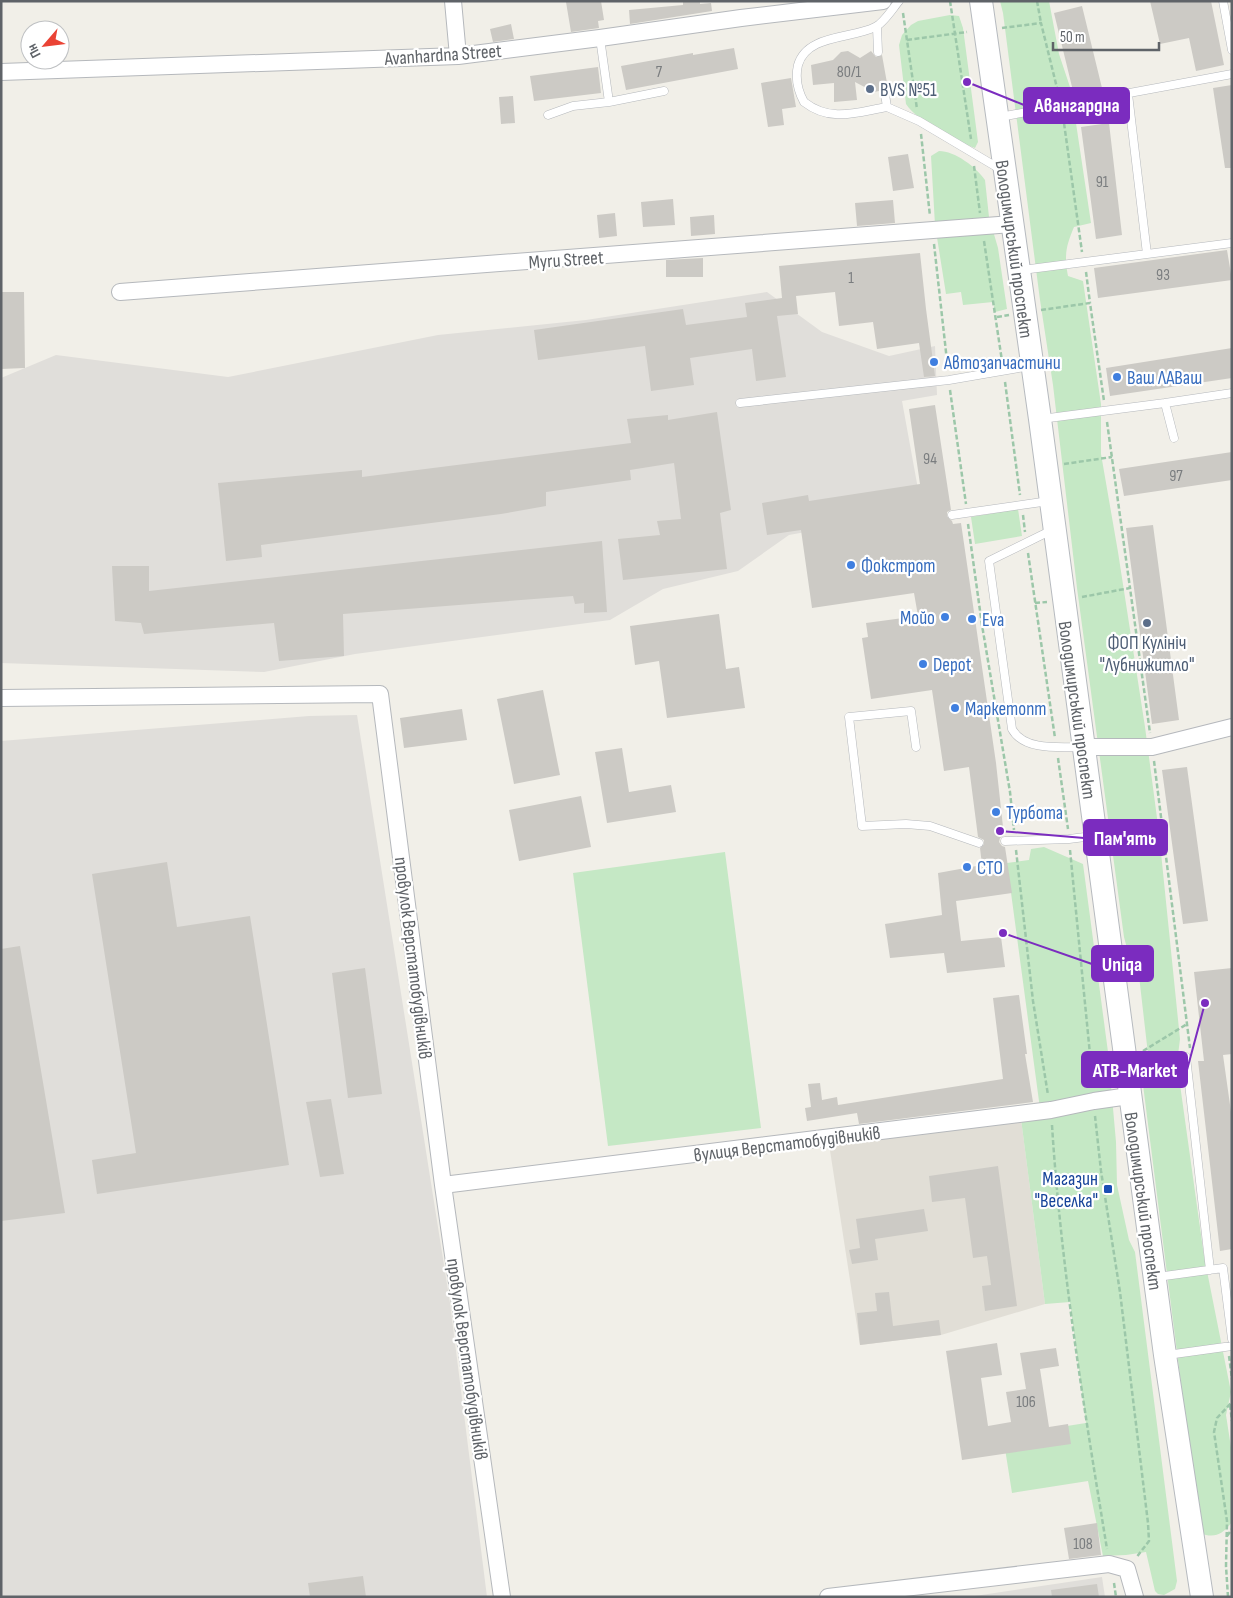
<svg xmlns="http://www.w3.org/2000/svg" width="1233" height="1598" font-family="'Sofia Sans Condensed',sans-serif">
<rect width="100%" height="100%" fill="#f1efe8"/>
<!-- industrial -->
<path fill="#e0deda" d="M767,292L822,332L889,356L935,346L937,395L902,401L922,511L789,535L738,571L663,589L610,620L355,654L264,672L1,663V378L56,355L228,377L438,335L586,320Z
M357,715L450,1303L487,1597H1V741L309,716Z
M1102,1577L1105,1597H968Z"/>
<!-- education -->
<path fill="#e1ded6" d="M1021,1119L1045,1304L941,1335L860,1345L829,1144Z"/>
<!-- green -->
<path fill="#c5e8c5" d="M1000,1H1049L1059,54L1071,90L1091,223L1074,227C1066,246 1064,255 1068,276L1083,281L1101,404V454L1118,552L1145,727L1159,833L1180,1039L1177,1063L1204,1256L1231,1392L1226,1415L1232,1454V1522C1223,1534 1215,1539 1200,1533L1142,1077L1143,1063L1148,1054L1138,967L1128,952L1124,937L1077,588L1053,385L1040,300L1003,13Z
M950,15L959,16L963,28L978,142L975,148C955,141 917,121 906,104L899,45L902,35L911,25L918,21Z
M939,151C955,151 976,167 985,180L989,217L998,248L1007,309L995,312L993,302L963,305L961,292L946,294L935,225L931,156Z
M1018,509L1022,536L975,544L971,517Z
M1044,847L1083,864L1108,1052L1116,1142L1117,1185L1129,1240L1135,1252L1177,1581L1175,1589L1164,1595L1158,1594L1155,1591L1146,1552L1126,1555L1103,1556L1088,1481L1012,1493L1003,1436L1086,1423L1070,1302L1045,1304L1021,1119L1041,1116L1007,863L1029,860L1031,849Z
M725,852L761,1128L608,1146L573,873Z"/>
<!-- building -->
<path fill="#cccac5" d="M573,1H601L604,20L598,21L599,28L571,32L566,2Z
M683,1H700V4L711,3L712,11L630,24L629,10L683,5Z
M1150,1H1211L1224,65L1196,71L1189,38L1160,44Z
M1082,6L1102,88L1074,95L1054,13Z
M511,24L514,39L493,42L490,29Z
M734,48L738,69L626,90L621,66L693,53V55Z
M848,51L860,58L871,51L876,57L882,55L887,83H881L879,86V91L874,92L855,82L857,100L834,102V83L813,85L811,65L833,60L841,52Z
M598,67L601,93L534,101L530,76Z
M791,78L796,107L782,109L784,125L768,127L761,83Z
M1232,85V168H1225L1213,88Z
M513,96L515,123L501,124L499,97Z
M1109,123L1122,235L1096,239L1081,127Z
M908,154L914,188L893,191L888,157Z
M673,199L675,225L643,227L641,202Z
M893,200L895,223L857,226L855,203Z
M615,213L617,236L599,238L597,215Z
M714,215L715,234L691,236L690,217Z
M1227,250L1232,280L1098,298L1094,268Z
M920,253L926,309L935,376L924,377L919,343L877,349L873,322L839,326L835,292L796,296L798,314L777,316L786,377L756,381L752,349L690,358L694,385L651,391L645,346L538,360L534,330L683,309L686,325L747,317L745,303L782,298L779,266Z
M703,258V277H666V260Z
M1,292H24L25,368L1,369Z
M1232,348V378L1110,396L1106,368Z
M935,405L951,510L947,512V516L952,521L953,524L961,523L996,763L1004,836L1000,838L999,842L1002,846L1005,847L1012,893L956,901L961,941L1001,937L1005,967L947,973L944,953L890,958L885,924L942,915L938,873L982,865L980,848L984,844V840L978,837L969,767L944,771L932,690L871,699L862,638L868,637L866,623L918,616L914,593L812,608L801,530L767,535L762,503L808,495L809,501L920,484L909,409Z
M717,412L731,510L720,513L727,569L623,580L618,539L660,535L657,521L681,519L674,463L630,470L631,480L546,492V506L501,514L261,545L262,557L226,561L218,483L362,470V477L631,443L627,419L668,415V420Z
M1232,452V480L1124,496L1119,469Z
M1153,525L1179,720L1152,724L1126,528Z
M602,541L607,612L584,613V603L575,604L573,596L343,614L344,656L279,661L274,623L144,634L141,623L115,621L112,566H149V591Z
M719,614L726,669L739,667L745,708L667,718L659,661L635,665L630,626Z
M543,690L560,775L514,784L497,699Z
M462,709L467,740L404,748L400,718Z
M622,748L629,792L671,785L676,812L607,823L595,752Z
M1187,767L1208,921L1183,924L1162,770Z
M581,796L591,847L519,861L509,810Z
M167,862L177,927L250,916L289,1165L97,1194L92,1160L136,1153L92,874Z
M20,946L65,1213L1,1221V949Z
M365,968L382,1094L348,1098L332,973Z
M1232,968V1054L1223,1055L1232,1119V1249L1220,1251L1198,1061H1204L1194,972Z
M1019,995L1027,1054H1025L1033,1102L859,1124L857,1113L807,1121L805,1108L811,1107L808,1084L820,1083L822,1100L837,1097L838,1105L1003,1079L993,998Z
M331,1099L344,1174L320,1177L306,1102Z
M998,1166L1017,1306L985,1311L982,1286L991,1285L987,1256L973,1258L965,1198L932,1202L929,1176Z
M924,1209L928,1231L875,1239L878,1260L852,1264L849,1250L860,1248L856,1219Z
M889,1292L893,1326L939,1320L941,1335L860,1345L857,1313L877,1311L875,1293Z
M997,1343L1002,1375L981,1378L988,1426L1011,1422L1006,1392L1026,1389L1020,1353L1056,1348L1059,1366L1040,1369L1049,1427L1068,1424L1071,1444L962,1460L946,1351Z
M1097,1523L1101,1555L1069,1559L1064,1528Z
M363,1576L366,1597H310L308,1583Z
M1097,1584L1099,1597H1052L1051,1590Z"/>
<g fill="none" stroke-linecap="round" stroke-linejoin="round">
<!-- lane casing -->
<g stroke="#b5b8bc" stroke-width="9">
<path id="lane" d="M1223,1L1232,50
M877,27L878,52
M600,38L609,102
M884,88L887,107L919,121L1000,169
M887,107C857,112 831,123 804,102C798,91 795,78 798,65C807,34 852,39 875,27C883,24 893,8 899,1
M548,115L573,106L609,102L664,91
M1000,117L1232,74
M1147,254L1232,243
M1022,270L1147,254L1128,94
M740,403L949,380L1030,366
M1165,403L1232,393
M1041,419L1165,403L1174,438
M952,515L1049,501
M1052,530L989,561L1012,729C1024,751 1059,747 1082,747
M916,747L911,711L849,717L862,826L906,824L930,826L979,843
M1005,841L1069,839L1093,836
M1127,1066L1186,1057L1210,1270
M1157,1277L1223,1268L1232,1339
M1167,1355L1232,1346"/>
</g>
<!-- street casing -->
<g stroke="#b5b8bc" stroke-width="18">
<path id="street" d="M453,1L458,56
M1,72L458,56L600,38L741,18L883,1
M120,292L1012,224
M1,698L380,694L443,1185L502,1597
M1083,747H1152L1232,727
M443,1185L1051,1110L1094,1101L1129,1096
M828,1597L1109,1564L1127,1569L1135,1597"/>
</g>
<!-- secondary casing -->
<g stroke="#b6babf" stroke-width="24">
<path id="secondary" d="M981,1L1040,419L1165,1355L1202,1597"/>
</g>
<!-- path -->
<path stroke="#9cc7a9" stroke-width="2.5" stroke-dasharray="5 2.5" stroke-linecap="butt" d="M950,1L971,139
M1037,1L1041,23
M903,13L917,109
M1002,28L1041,23L1059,96
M907,40L967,32
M1063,116L1082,252
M921,134L930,216
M974,166L980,213
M984,241L1002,361
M934,244L948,370
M1086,272L1090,303
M1041,310L1090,303L1104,401
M997,317L1009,315
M1005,382L1020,495
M950,390L966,504
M1107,422L1130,588
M1064,464L1112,457
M1023,515L1025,532
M968,524L982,625L1010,792L1014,830
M1028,553L1055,738
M1082,597L1130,588L1150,733
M1035,603L1047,602
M1058,758L1068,829
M1154,761L1190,1048
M1016,850L1033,1001L1048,1095
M1070,850L1093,1085
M1143,1051L1187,1024
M1093,1081L1108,1071
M1095,1116L1101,1171L1120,1292L1148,1523L1149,1541L1136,1558
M1052,1125C1061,1268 1084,1408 1107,1549
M1229,1356L1232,1379
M1230,1405L1232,1421
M1227,1536L1232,1529
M1114,1583L1116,1597
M1228,1597L1226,1566L1227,1521L1214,1432L1217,1418L1232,1402"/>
<!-- lane -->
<use href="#lane" stroke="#fff" stroke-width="8"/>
<!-- street -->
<use href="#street" stroke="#fff" stroke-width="16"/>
<!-- secondary -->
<use href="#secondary" stroke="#fff" stroke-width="22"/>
</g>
<!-- markers -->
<g fill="#5c6f8a" stroke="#fff" stroke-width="2">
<circle cx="870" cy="89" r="5"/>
<circle cx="1147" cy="623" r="5"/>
</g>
<g fill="#3f7fe0" stroke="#fff" stroke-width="2">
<circle cx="934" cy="362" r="5"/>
<circle cx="1117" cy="377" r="5"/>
<circle cx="851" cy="565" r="5"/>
<circle cx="945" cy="617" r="5"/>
<circle cx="972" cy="619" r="5"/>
<circle cx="923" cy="664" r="5"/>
<circle cx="955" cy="708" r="5"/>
<circle cx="996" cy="812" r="5"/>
<circle cx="967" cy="867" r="5"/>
</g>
<rect fill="#1a4fb4" stroke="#fff" stroke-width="2" x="1103" y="1184" width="10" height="10" rx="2.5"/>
<g text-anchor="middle" stroke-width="4.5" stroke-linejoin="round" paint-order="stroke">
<!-- number labels -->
<g font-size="16" fill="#7a7d7f">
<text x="659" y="77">7</text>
<text x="849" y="77">80/1</text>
<text x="1102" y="187">91</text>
<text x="1163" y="280">93</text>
<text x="851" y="283">1</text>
<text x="930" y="464">94</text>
<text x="1176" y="481">97</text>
<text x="1026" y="1407">106</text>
<text x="1083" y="1549">108</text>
</g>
<!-- street labels -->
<g font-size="19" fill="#5f6368" stroke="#fff">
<text transform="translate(443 54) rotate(-4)" y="7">Avanhardna Street</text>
<text transform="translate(1015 249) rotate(82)" y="7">Володимирський проспект</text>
<text transform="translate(566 259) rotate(-4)" y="7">Myru Street</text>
<text transform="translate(1078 710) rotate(82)" y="7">Володимирський проспект</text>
<text transform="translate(414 958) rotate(83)" y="7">провулок Верстатобудівників</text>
<text transform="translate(787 1143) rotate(-7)" y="7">вулиця Верстатобудівників</text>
<text transform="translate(1144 1201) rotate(82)" y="7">Володимирський проспект</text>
<text transform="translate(468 1359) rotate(82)" y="7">провулок Верстатобудівників</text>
</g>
<!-- service labels -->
<g font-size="19" fill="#4e5e75" stroke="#fff" text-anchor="start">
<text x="880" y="96">BVS №51</text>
<text x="1147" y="649" text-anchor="middle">ФОП Кулініч<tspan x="1147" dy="22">"Лубнижитло"</tspan></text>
</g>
<!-- shop labels -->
<g font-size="19" fill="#366cbe" stroke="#fff" text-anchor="start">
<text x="944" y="369">Автозапчастини</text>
<text x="1127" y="384">Ваш ЛАВаш</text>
<text x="861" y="572">Фокстрот</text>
<text x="935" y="624" text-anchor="end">Мойо</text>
<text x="982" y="626">Eva</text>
<text x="933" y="671">Depot</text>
<text x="965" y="715">Маркетопт</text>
<text x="1006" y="819">Турбота</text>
<text x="977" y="874">СТО</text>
</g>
<!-- transit labels -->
<g font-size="19" fill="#164399" stroke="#fff" text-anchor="end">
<text x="1098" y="1185">Магазин<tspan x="1098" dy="22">"Веселка"</tspan></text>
</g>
</g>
<!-- callouts -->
<path fill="none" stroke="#7b2cbf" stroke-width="2" d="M967 82L1024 105M1000 831L1084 838M1003 933L1092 964M1205 1003L1187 1070"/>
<g fill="#7b2cbf" stroke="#fff" stroke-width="2">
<circle cx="967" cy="82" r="5"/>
<circle cx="1000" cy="831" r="5"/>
<circle cx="1003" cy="933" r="5"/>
<circle cx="1205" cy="1003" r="5"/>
</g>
<g fill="#7b2cbf" stroke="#7b2cbf" stroke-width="2">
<rect x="1024" y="88" width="105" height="35" rx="5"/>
<rect x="1084" y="820" width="83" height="35" rx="5"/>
<rect x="1092" y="946" width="61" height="35" rx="5"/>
<rect x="1082" y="1052" width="105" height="35" rx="5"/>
</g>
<g font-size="20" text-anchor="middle" font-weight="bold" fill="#fff">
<text x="1077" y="112">Авангардна</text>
<text x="1125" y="845">Пам'ять</text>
<text x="1122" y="971">Uniqa</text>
<text x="1135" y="1077">ATB-Market</text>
</g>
<!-- border -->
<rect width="1233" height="1598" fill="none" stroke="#5f6368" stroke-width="5"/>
<!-- north arrow -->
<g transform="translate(45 45) rotate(242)"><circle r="24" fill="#ffffff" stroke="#bfc1c3"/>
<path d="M0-4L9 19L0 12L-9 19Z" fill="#ea4335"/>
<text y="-8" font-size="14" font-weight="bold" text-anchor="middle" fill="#5f6368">Пн</text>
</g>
<!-- scale -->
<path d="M1053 42v8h106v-8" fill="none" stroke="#5f6368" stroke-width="2.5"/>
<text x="1060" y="42" font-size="15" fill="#5f6368" stroke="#ffffff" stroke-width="4" paint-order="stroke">50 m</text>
</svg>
